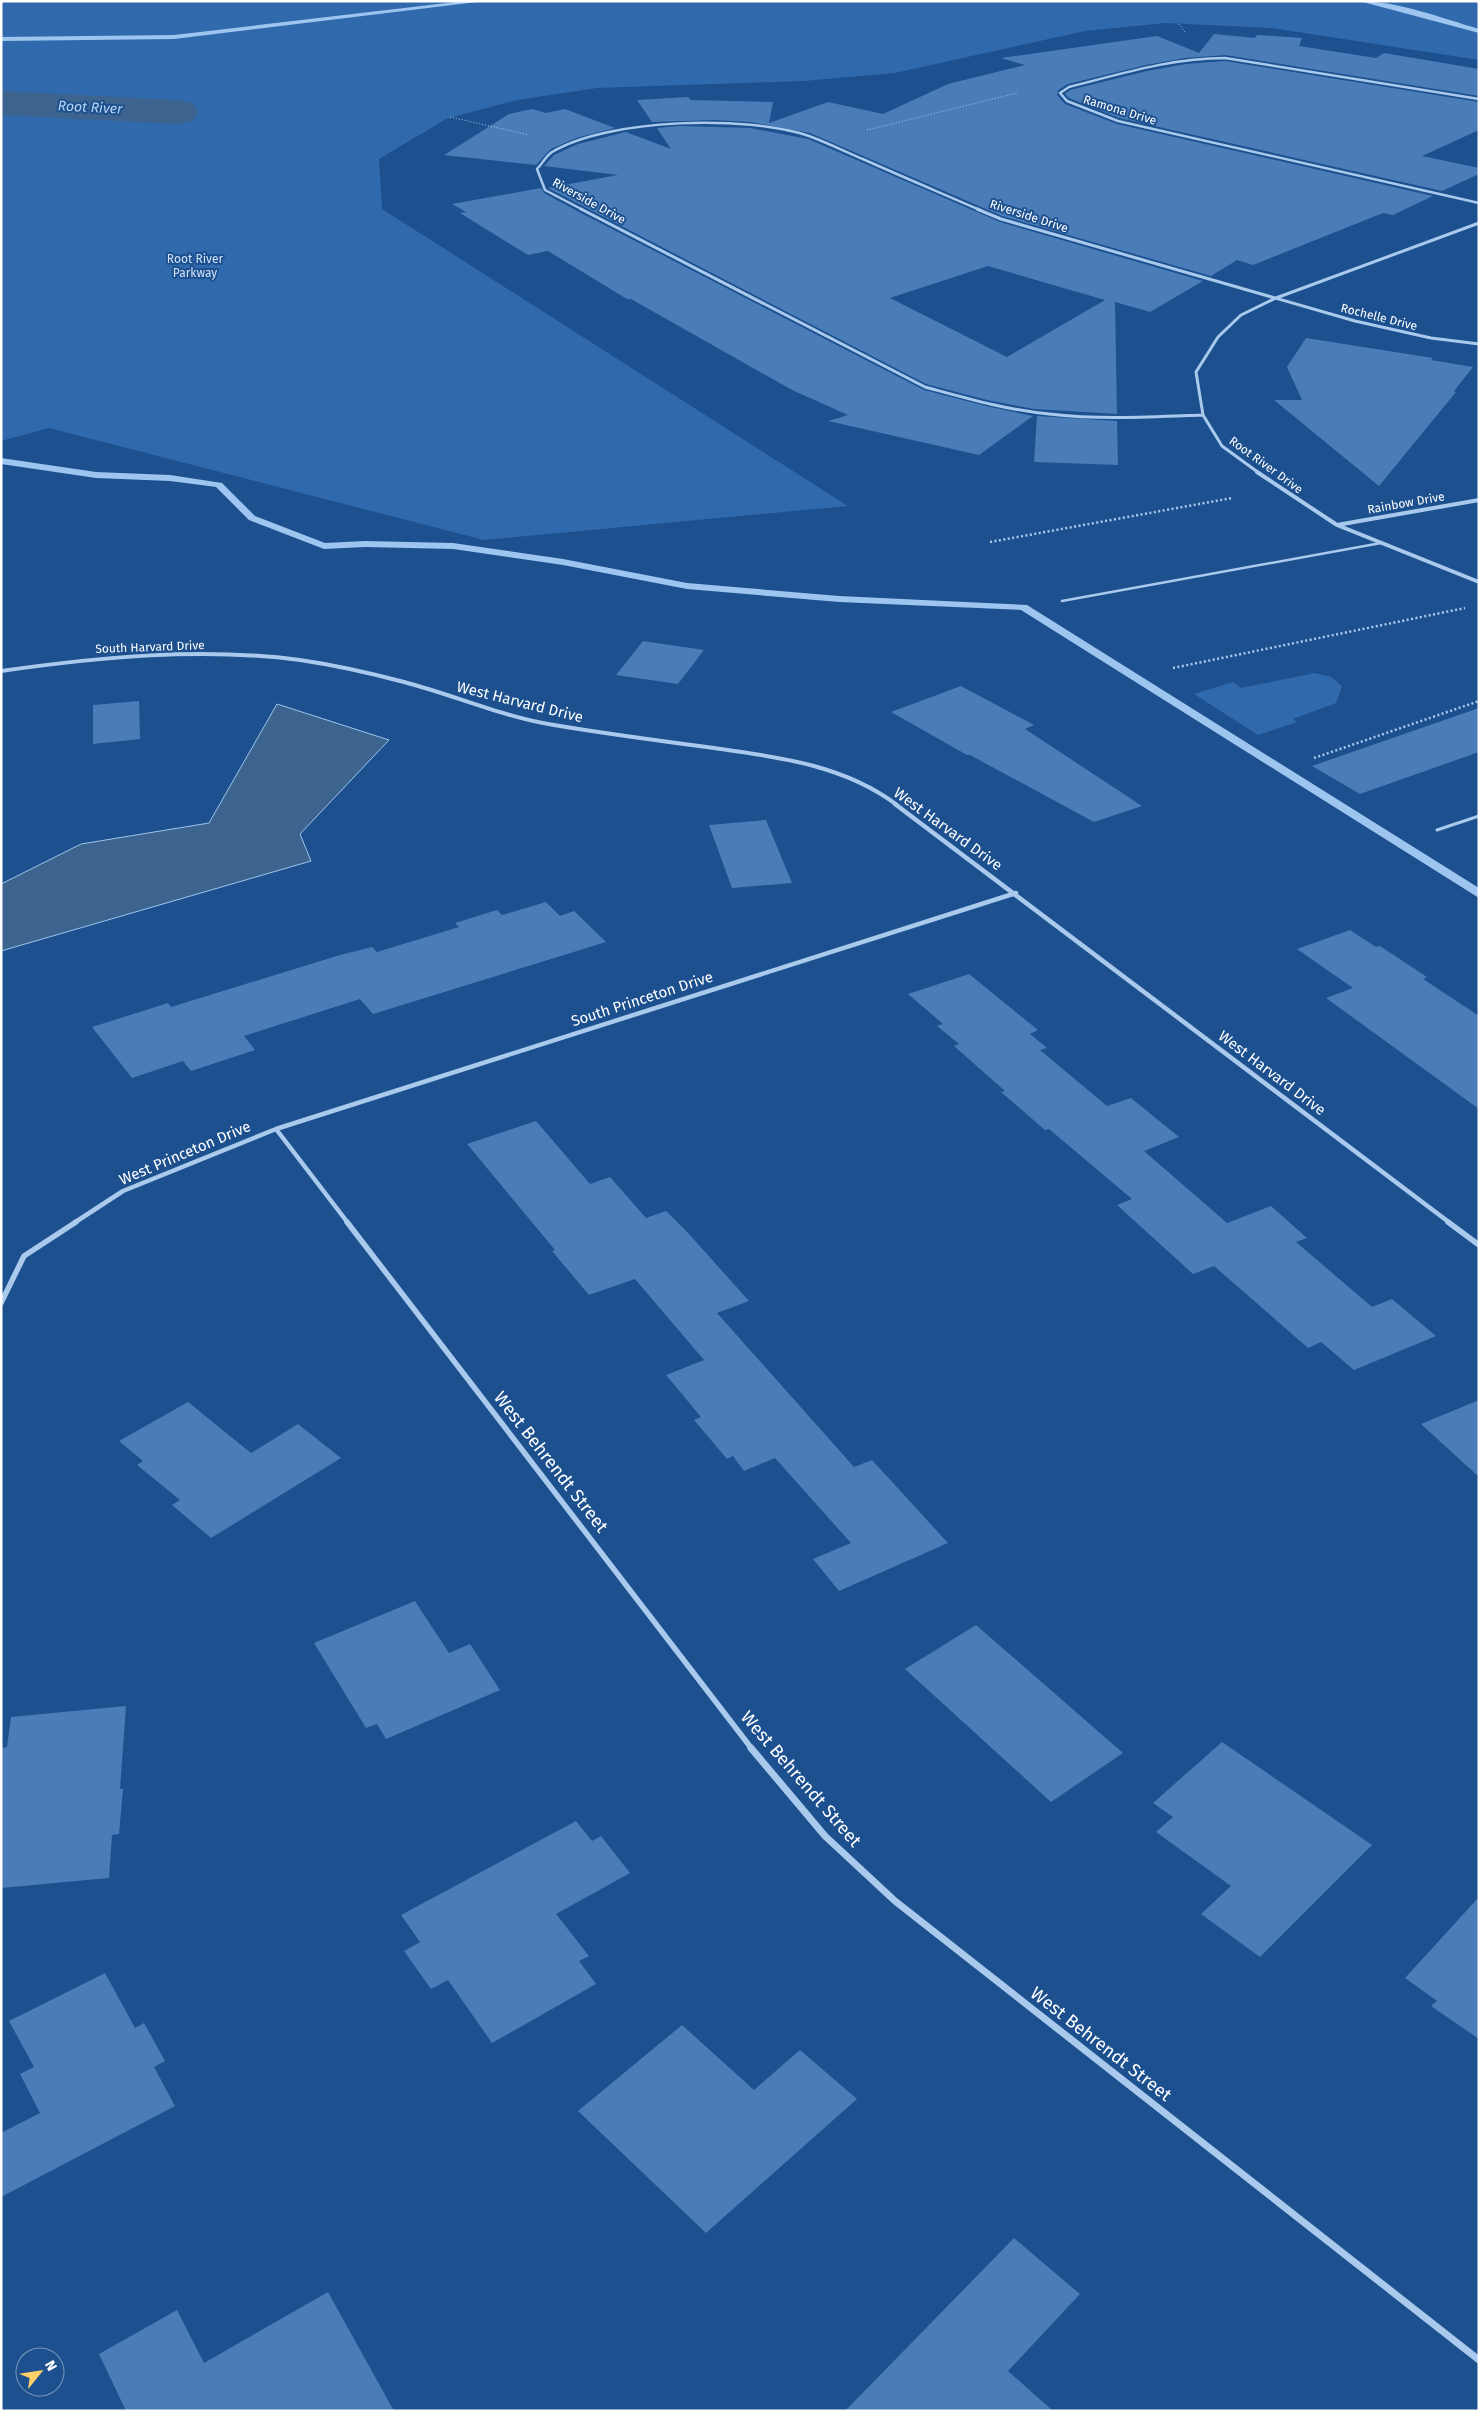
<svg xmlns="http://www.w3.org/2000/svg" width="1480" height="2412" font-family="'Fira Sans',sans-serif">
<rect width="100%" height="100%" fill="#1d508e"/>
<!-- green -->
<path fill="#306aac" d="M1,1H1479V60L1272,28L1165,23L1085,31L895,73L804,81L597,88L517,100L446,119L379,159L382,209L848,506L484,540L49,428L1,441Z
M1315,673L1331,677L1342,686L1336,703L1293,719L1297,722L1258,735L1194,694L1233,682L1241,688Z"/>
<!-- water -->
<path fill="#3d638f" stroke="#9dc5ef" d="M277,704L389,740L300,834L311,861L1,951V884L81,844L209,823Z"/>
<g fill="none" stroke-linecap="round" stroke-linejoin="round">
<!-- stream -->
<path fill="#9dc5ef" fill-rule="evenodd" d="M464,1H485L174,39L1,41V37L174,35Z
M1359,1C1397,1 1442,18 1479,29V33Z
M1,458L96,472L170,475L222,483L255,516L325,543L365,541L453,543L563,559L687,583L839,596L1027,605L1479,888V898L1021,610L839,602L687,589L563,565L453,549L365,547L324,549L249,520L216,487L170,481L96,478L1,464Z"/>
<!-- river -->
<path fill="#3d638f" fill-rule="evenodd" d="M1,91L178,100L192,103L198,112L192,121L178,124L1,115Z"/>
</g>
<!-- building -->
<path fill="#4a7cb8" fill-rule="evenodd" d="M1214,34L1255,38L1257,35L1302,38L1299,46L1376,58L1384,53L1479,69V96L1225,55L1185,58L1146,65L1068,84L1058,90L1057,95L1065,104L1117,124L1433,196L1393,215L1383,213L1253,265L1237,260L1211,276L1002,216L810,133L751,122L715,120L652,122L637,100L688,97L691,100L773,102L769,123L828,102L883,114L948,84L1025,65L1001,58L1157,36L1199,53Z
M1225,61L1479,102V130L1422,156L1479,168V174L1442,191L1119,118L1069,98L1065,94L1070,90L1147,71L1186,64Z
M532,109L546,113L565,109L615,128L576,138L551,149L536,165L444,155L509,114Z
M679,126L750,128L808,139L1000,222L1203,281L1150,312L1115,302L1117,414L1034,409L987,400L926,384L548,188L618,175L544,166L554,155L578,144L626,132L671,149L657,128ZM988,266L1105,300L1007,357L890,298Z
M541,188L544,193L579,212L924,390L986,406L1033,416L979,455L828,421L848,415L792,390L631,299H627L548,251L528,255L460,213L466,212L452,204Z
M1306,338L1433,358L1431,360L1473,367L1454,391L1456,392L1379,486L1274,400H1302L1287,367Z
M1037,416L1117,421L1118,465L1034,462Z
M643,641L704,650L678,684L616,675Z
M961,686L1034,725L1025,729L1142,806L1094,822L970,755H967L891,712Z
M139,701L140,739L93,744V705Z
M1479,708V752L1360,794L1312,766Z
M766,820L792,883L732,888L709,825Z
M546,902L560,916L574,911L606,942L373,1014L360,999L244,1036L255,1050L191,1071L183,1061L132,1078L92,1027L168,1003L171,1007L340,955L372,947L377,952L459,927L455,923L497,910L502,915Z
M1350,930L1376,947L1380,946L1427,977L1423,979L1479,1016V1109L1326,998L1353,988L1297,949Z
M969,974L1038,1030L1030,1034L1047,1048L1040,1050L1107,1106L1131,1098L1179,1137L1144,1151L1227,1223L1271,1206L1307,1238L1296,1242L1372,1307L1392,1299L1436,1336L1354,1370L1321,1342L1308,1348L1214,1266L1193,1274L1117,1205L1132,1199L1049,1129L1045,1130L1001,1092L1005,1091L954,1046L959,1044L937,1026L943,1024L908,994Z
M536,1121L590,1184L610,1177L646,1218L666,1211L689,1234L749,1301L717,1313L854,1467L872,1460L948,1543L839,1591L813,1559L851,1543L775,1458L744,1471L733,1456L727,1459L694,1420L701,1417L666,1375L704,1360L635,1279L589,1295L552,1251L555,1250L467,1144Z
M1479,1400V1477L1421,1424Z
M188,1402L251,1453L298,1424L341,1458L211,1538L172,1505L180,1500L137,1465L143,1461L119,1441Z
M415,1601L449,1653L470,1644L500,1690L386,1739L377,1724L366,1728L314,1643Z
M976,1625L1123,1753L1051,1802L905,1669Z
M126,1706L120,1789H123L119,1834L112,1835L109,1878L1,1888V1748L7,1747L11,1717Z
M1222,1742L1372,1845L1260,1957L1201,1914L1231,1886L1156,1832L1173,1817L1153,1803Z
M576,1821L592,1841L601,1836L630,1873L556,1914L589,1956L579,1961L596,1984L492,2043L448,1980L431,1989L404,1951L420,1942L401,1915Z
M1479,1897V2039L1431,2006L1437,2001L1405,1978Z
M105,1973L135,2028L144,2023L165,2061L154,2067L175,2106L1,2197V2133L40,2113L20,2074L34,2067L9,2021Z
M682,2025L754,2090L800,2050L857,2099L706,2233L578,2111Z
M1014,2238L1080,2294L1008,2371L1053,2411H845Z
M328,2292L394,2411H126L99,2354L177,2310L204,2363Z"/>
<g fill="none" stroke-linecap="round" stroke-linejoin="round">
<!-- path-far1 -->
<path stroke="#aacaed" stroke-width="1" stroke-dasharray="1 2" stroke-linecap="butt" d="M1179,24L1185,32
M450,117L529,135
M867,130L1017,93"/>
<!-- path -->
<path stroke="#aacaed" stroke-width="2.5" stroke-dasharray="2 2.5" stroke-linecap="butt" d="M990,542L1232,498
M1173,668L1465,608
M1314,758L1479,701"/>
<!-- lane-far1 -->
<path stroke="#aacaed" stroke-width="2.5" d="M1062,601L1381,543"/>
<!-- lane -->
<path stroke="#aacaed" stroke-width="3" d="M1437,830L1479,816"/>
<!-- street-far5 -->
<path stroke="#aacaed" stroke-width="2.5" d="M1479,99L1225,58C1171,58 1121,74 1069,87L1060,93L1067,101L1118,121L1479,203
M583,210L545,190L537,169C542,164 546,156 552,152C609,118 747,115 809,136C828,143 846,152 865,160C903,177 941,193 980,210"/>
<!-- street-far4 -->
<path stroke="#aacaed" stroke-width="3" d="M581,209L925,387C966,398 1007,410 1049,414C1100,420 1152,417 1203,415
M977,209L1001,219L1355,321L1431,338L1479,344
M1259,473L1222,446L1203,415L1196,372L1218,337L1241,315L1276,298L1479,223"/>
<!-- street-far3 -->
<path stroke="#aacaed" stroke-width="4" d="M1257,472L1337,525L1479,582
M1337,525L1479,500
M1,671C100,657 200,647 300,660C334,665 370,673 404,682C454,695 503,717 554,725C607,734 661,741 714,748C778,757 844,765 897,805"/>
<!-- street-far2 -->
<path stroke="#aacaed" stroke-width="4.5" d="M895,804L1450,1223
M276,1129L348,1223
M74,1223L123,1191L276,1129L1016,893"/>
<!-- street-far1 -->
<path stroke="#aacaed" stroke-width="5.5" d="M347,1222L752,1749
M1448,1222L1479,1245
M1,1303L24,1256L76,1222"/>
<!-- street -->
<path stroke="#aacaed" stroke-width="7" d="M751,1748L825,1836L895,1901L1479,2360"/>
</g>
<g text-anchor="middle" stroke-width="4" stroke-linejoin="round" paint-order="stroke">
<!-- far-street labels -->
<g font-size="12" fill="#fff" stroke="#1d508e">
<text transform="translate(1120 110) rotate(17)" y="4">Ramona Drive</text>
<text transform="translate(589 201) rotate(29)" y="4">Riverside Drive</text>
<text transform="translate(1029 216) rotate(18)" y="4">Riverside Drive</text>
<text transform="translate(1379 317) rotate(14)" y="4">Rochelle Drive</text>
<text transform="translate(1266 465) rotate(36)" y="4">Root River Drive</text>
<text transform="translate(1406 503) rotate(-10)" y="4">Rainbow Drive</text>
<text transform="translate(150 647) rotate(-2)" y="4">South Harvard Drive</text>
</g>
<!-- far-park labels -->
<g font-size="12" fill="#d0e3f9" stroke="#1d508e">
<text x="195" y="263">Root River<tspan x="195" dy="14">Parkway</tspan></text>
</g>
<!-- far-water labels -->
<g font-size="14" font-style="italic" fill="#b6d4f4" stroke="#1d508e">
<text transform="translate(90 107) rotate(3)" y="5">Root River</text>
</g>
<!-- street labels -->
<g font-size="15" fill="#fff" stroke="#1d508e">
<text transform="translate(520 702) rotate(14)" y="5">West Harvard Drive</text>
<text transform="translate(948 829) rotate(36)" y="5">West Harvard Drive</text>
<text transform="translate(642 999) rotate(-18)" y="5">South Princeton Drive</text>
<text transform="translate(1272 1073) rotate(37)" y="5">West Harvard Drive</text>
<text transform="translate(185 1153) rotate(-23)" y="5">West Princeton Drive</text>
</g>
<!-- near-street labels -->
<g font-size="18" fill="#fff" stroke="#1d508e">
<text transform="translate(551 1462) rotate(52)" y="6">West Behrendt Street</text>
<text transform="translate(801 1779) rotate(49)" y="6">West Behrendt Street</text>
<text transform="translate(1101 2044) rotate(38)" y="6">West Behrendt Street</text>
</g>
</g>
<!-- border -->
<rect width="1480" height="2412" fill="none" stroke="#ffffff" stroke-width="5"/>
<!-- north arrow -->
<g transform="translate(40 2372) rotate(60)"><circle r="24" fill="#1d508e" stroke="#7796bb"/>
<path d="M0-4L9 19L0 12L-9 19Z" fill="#fdd068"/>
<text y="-8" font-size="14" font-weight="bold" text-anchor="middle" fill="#ffffff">N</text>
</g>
</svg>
